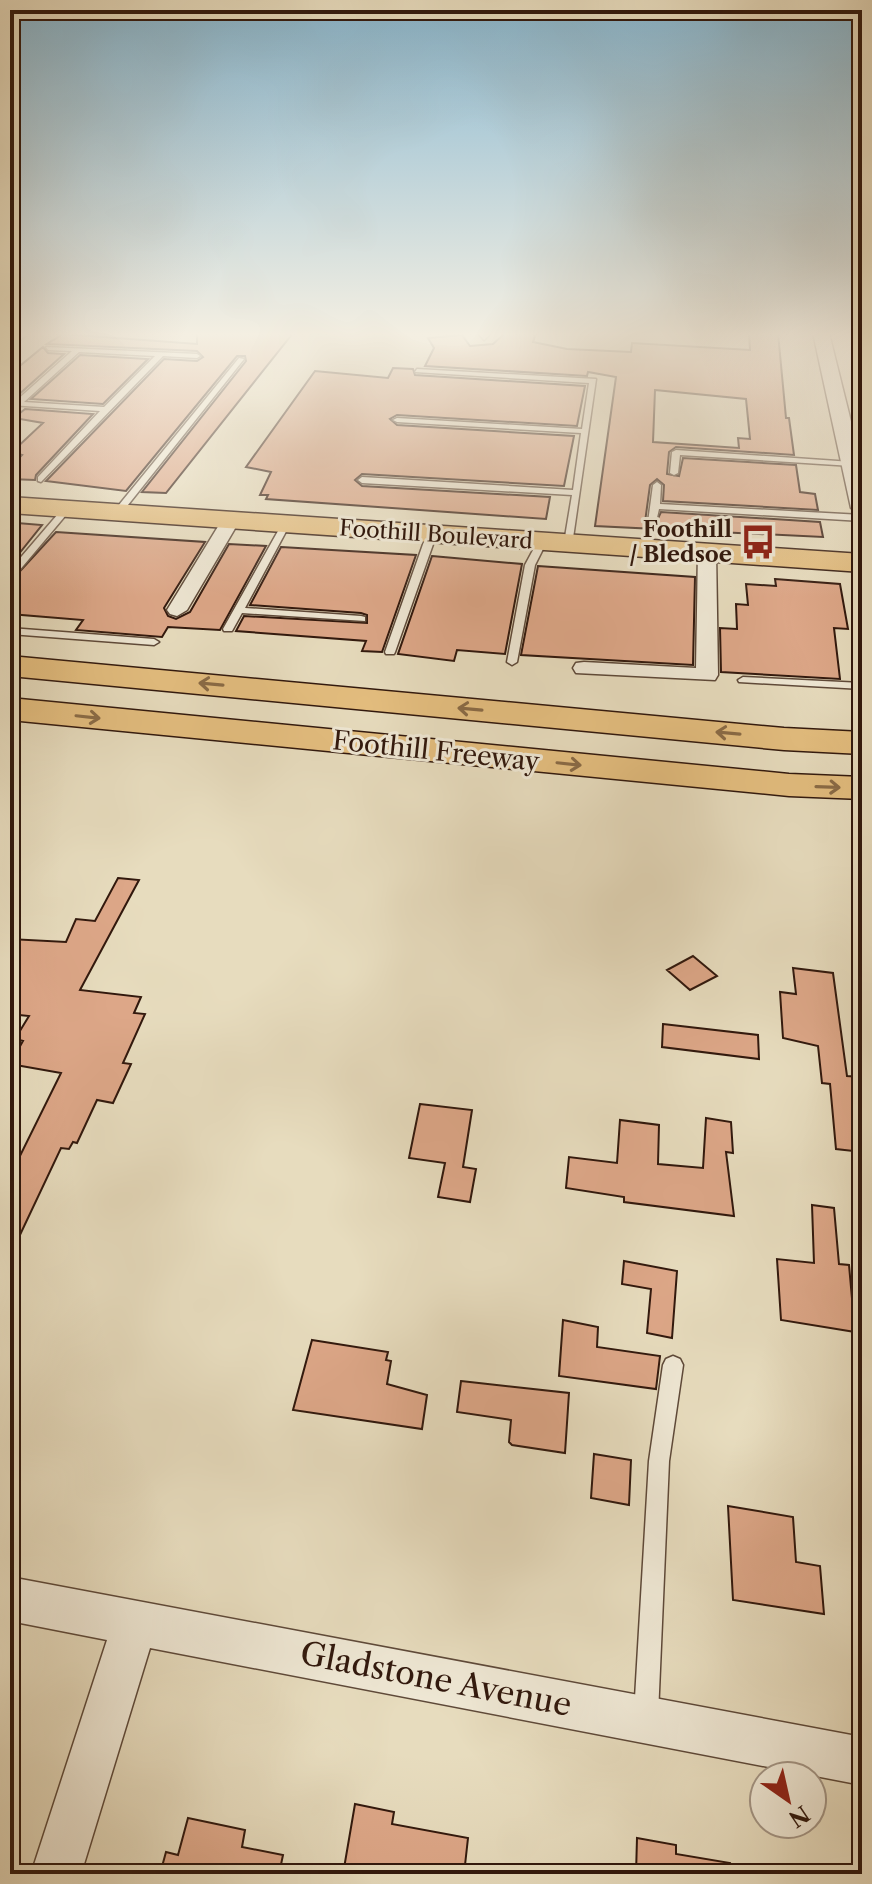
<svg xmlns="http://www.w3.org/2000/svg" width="872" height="1884" font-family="'Libre Caslon Text',serif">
<rect width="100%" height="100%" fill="#e7dcbe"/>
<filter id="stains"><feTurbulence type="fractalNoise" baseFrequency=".0025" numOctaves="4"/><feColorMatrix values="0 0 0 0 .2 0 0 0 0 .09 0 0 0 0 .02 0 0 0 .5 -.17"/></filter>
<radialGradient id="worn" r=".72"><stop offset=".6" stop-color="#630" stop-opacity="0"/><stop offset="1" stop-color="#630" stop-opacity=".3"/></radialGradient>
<!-- building -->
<path fill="#dda788" stroke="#31180d" stroke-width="2" fill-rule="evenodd" d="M197,333H293L166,493L142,492L246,361L245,356H237L126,491L46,481L164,359L197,361L203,357L197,351L47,344L63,334L197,344Z
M505,333H536L533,342L567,349L631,352L632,343L750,350L749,333H778L786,418H789L794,455L676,447L669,452L667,474L679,476L683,458L796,465L800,492L815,494L818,510L663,501L664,485L657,479L650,485L645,522L654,527L661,512L820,522L823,537L595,526L616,377L588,372L587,376L425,366L434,348L428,338L462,335L470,346L493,344ZM655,390L746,399L750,439L738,438L739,448L653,442Z
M43,347L48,353L64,354L15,398H10V374Z
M80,355L148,359L103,404L31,399Z
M393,368L413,369L415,375L585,386L577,426L397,415L390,419L397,425L574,436L564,486L362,474L355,480L362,486L550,497L546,519L266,499L268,495H260L271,472L246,467L315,371L388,378Z
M25,409L93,414L36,475L35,480L10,479V467L22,455L12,452L43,423L14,418Z
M17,523L42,525L10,565V528Z
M56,532L205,542L164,608L168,616L176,619L190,612L229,544L266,546L220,630L168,627L162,637L76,630L83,620L10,614V582Z
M281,547L416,555L382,652L362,651L366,641L236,631L244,616L367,623V615L361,613L250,605Z
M432,556L522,564L505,654L457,650L454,661L398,654Z
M538,566L695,577L693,665L521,655Z
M775,579L840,584L848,629L834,628L840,679L721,672L720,628L737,629L736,604L748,605L746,584L776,586Z
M118,878L139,880L80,990L141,997L134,1013L145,1014L123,1063L131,1064L113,1103L97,1100L77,1143L73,1142L69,1149L61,1148L10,1256V1176L61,1073L10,1064L23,1041L15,1039L29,1016L10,1014V939L66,942L76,919L95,921Z
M693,956L717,976L690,990L667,970Z
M793,968L833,973L847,1076L862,1077V1152L836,1149L830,1084L822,1083L818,1046L783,1038L780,992L796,994Z
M663,1024L758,1035L759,1059L662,1047Z
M420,1104L472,1110L463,1167L476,1169L470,1202L438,1197L445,1163L409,1158Z
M706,1118L731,1122L733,1153L726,1152L734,1216L624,1202V1197L566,1188L569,1157L617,1163L620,1120L659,1125L658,1164L703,1168Z
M812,1205L834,1208L839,1264L849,1265L855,1332L781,1320L777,1259L814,1263Z
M624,1261L677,1271L672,1338L647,1333L651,1289L622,1284Z
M563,1320L598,1327L597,1347L660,1356L656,1389L559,1376Z
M312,1340L388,1352L386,1360L391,1361L387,1384L427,1395L422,1429L293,1410Z
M461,1381L569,1393L565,1453L512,1445L509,1442L511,1420L457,1412Z
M594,1454L631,1460L629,1505L591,1498Z
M728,1506L793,1517L796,1562L820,1566L824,1614L733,1600Z
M355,1804L394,1812L392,1824L468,1838L464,1874H343Z
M188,1818L245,1830L242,1847L283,1855L279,1874H160L166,1852L178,1855Z
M637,1838L676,1845V1854L730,1863L729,1874H636Z"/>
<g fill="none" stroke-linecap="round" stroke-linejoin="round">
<!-- service casing -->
<g stroke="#5e4939" stroke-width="3">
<path id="service" d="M46,347L197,354L200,356L197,358L163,356L41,482L38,481V477L100,411L10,405V401H16L72,351L48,350ZM79,352L155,356L104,407L24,402Z
M239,358L244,359L120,515H114V511Z
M417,369L596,379L572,545L564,543L572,495L362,483L358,480L362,477L573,490L581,433L397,422L393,420L397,418L582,429L589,383L415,372Z
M676,450L852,462L856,464L852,466L680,455L678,473L674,475L670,473L672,452Z
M657,482L661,485L660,504L862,515V521L659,509L656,522L652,525L648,522L653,485Z
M64,507L71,509L13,578L10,579V570Z
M286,521L290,524L245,608L361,616L365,617V621L242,613L232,631H224L223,629L282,524Z
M432,530L437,533L395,652L394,654H386L385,652L427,533Z
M539,539L547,541L535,565L517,662L512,665L507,662L525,565Z
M10,628L154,639L159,642L154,645L10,634Z
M743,677L862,683V689L739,682L738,680Z
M673,1356L680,1359L683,1365L669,1461L658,1715L654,1723L646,1727L638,1723L634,1715L649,1461L663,1365L666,1359Z"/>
</g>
<!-- minor casing -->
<g stroke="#5e4939" stroke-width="3">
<path id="minor" d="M14,333H29L10,348V337Z
M478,333H491L484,340Z
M231,515L240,520L187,610L177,616L170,614L167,610L222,520Z
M707,545L716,551L718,675L715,680L576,673L573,668L576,663L584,662L696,668L698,551Z
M10,1577L862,1737V1785L150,1648L81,1874H31L107,1640L10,1621Z"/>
</g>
<!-- tertiary casing -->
<g stroke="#5e4939" stroke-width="3">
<path id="tertiary" d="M813,333H829L862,466V514L851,508Z"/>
</g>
<!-- primary casing -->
<g stroke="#31180d" stroke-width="3">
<path id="primary" d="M10,497L862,554V572L10,513Z"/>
</g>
<!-- motorway casing -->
<g stroke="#31180d" stroke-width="3">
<path id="motorway" d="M10,656L784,728L862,732V754L784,750L10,676Z
M10,698L789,774L862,777V799L789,796L10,720Z"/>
</g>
<!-- service -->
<use href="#service" fill="#efe8d5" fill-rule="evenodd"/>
<!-- minor -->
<use href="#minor" fill="#efe8d5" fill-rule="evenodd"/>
<!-- tertiary -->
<use href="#tertiary" fill="#efe8d5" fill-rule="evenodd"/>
<!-- primary -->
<use href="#primary" fill="#e4be7f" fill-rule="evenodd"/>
<!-- motorway -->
<use href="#motorway" fill="#e4be7f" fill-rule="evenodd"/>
</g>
<!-- one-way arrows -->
<defs><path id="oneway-shaft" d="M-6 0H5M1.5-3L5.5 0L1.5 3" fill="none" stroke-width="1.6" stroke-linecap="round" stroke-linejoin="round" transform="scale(2)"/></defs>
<g stroke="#8a6b46">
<use href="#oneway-shaft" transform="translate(211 684) rotate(-175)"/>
<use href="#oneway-shaft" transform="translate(470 709) rotate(-175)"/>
<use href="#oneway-shaft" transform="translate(88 717) rotate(6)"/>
<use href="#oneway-shaft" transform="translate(728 733) rotate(-175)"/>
<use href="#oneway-shaft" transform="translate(569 764) rotate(6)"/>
<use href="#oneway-shaft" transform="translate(828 787) rotate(2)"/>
</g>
<!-- sky -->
<linearGradient id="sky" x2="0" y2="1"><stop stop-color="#87b7d1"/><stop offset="0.56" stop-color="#f4efe2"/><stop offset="1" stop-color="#f4efe2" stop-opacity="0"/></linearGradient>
<rect width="872" height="597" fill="url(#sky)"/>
<!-- icons -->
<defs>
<g id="bus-bare" transform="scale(2.76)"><path d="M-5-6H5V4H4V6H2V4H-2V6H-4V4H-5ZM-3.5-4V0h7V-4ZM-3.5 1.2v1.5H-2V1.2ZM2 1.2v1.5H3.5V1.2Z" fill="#8f2418" stroke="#efe8d5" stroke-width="2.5" paint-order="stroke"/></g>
</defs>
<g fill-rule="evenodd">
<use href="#bus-bare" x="758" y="542"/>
</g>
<g text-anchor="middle" stroke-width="6" stroke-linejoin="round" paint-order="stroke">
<!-- far-poi labels -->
<g font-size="22" font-weight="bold" fill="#31180d" stroke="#efe8d5" text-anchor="end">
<text x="732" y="537">Foothill<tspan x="732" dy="25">/ Bledsoe</tspan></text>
</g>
<!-- far-street labels -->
<g font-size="22" fill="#31180d" stroke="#efe8d5">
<text transform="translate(436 534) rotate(4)" y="8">Foothill Boulevard</text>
</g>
<!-- street labels -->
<g font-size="26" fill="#31180d" stroke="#efe8d5">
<text transform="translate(436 751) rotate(6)" y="9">Foothill Freeway</text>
</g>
<!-- near-street labels -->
<g font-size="32" fill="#31180d" stroke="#efe8d5">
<text transform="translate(436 1679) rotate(11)" y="11">Gladstone Avenue</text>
</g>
</g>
<!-- margin -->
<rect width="872" height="1884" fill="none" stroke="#e7dcbe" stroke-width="40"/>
<rect x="12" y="12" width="848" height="1860" fill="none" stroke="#31180d" stroke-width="4"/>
<rect x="20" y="20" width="832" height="1844" fill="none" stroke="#31180d" stroke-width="2"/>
<!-- north arrow -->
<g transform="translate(788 1800) rotate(146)"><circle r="38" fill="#efe8d5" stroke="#a39585" stroke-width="2"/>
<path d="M0-6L14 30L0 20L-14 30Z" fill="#8f2418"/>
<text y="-12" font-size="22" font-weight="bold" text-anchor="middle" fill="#31180d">N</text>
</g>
<rect width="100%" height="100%" filter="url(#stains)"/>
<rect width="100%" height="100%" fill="url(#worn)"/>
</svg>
